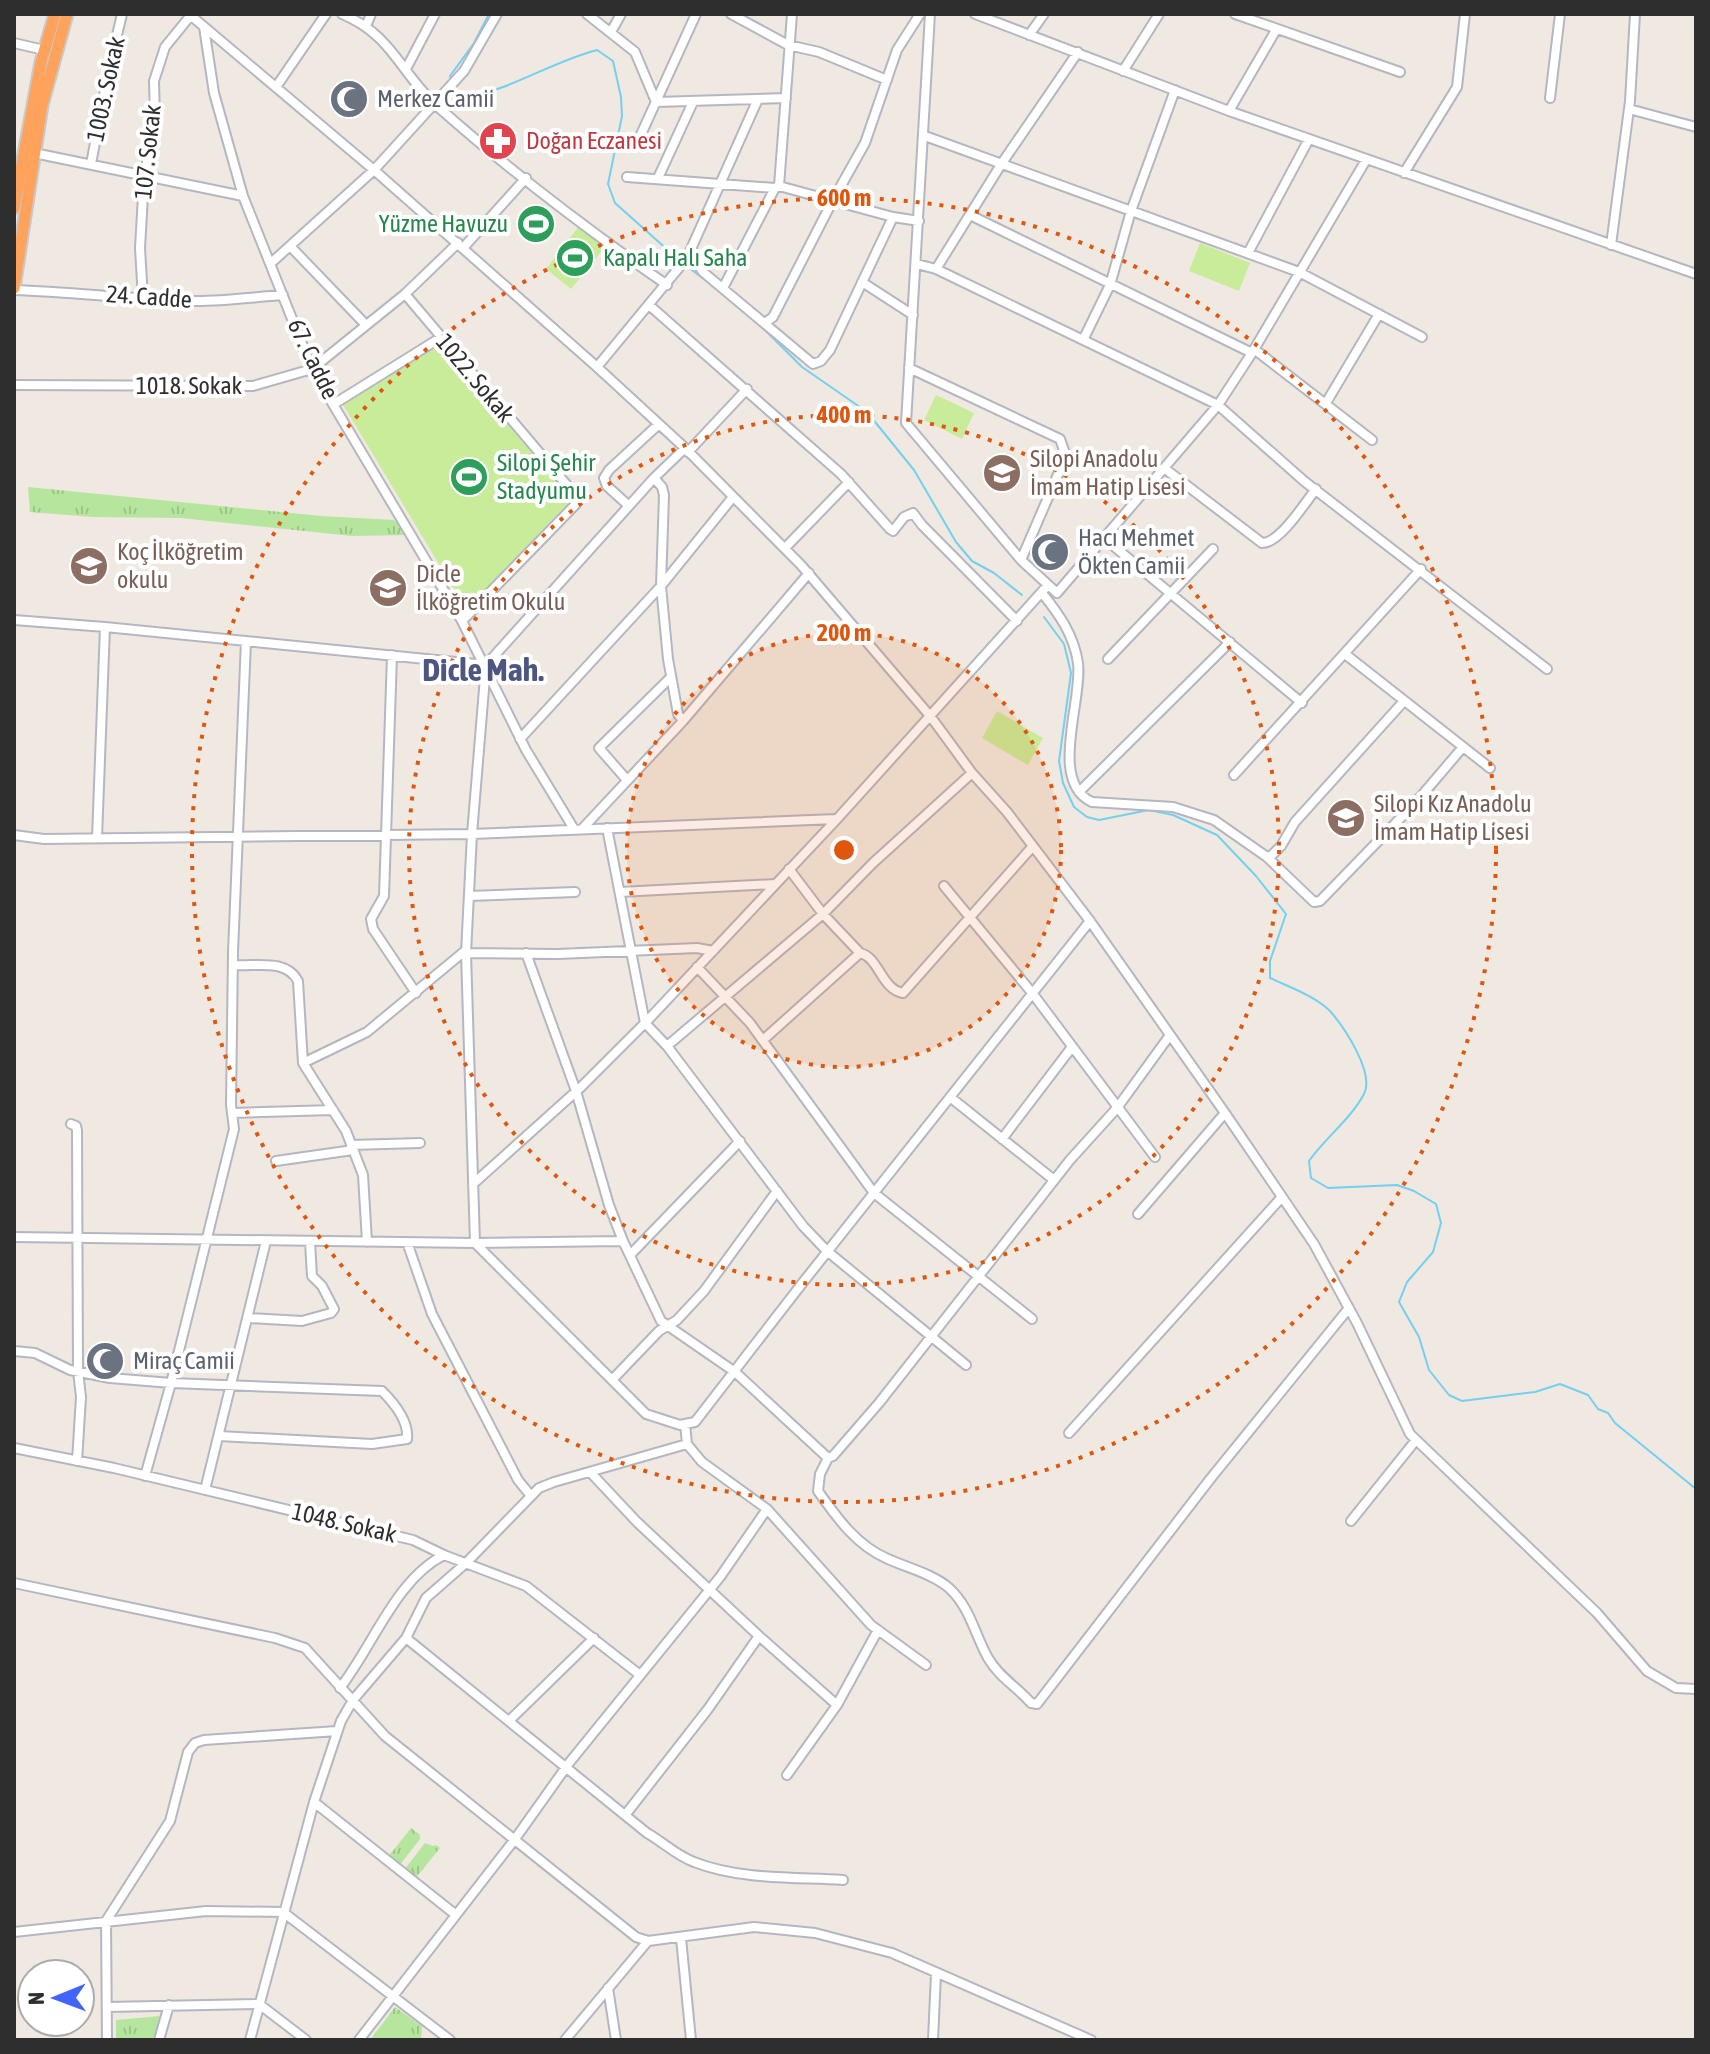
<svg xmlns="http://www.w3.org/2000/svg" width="1710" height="2054" font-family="'Asap Condensed',sans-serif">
<defs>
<pattern id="grass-tufts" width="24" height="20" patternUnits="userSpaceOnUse" patternTransform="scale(2)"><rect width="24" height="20" fill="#b6e59e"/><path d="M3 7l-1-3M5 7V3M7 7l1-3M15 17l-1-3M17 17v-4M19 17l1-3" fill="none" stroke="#9dc588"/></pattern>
<pattern id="water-waves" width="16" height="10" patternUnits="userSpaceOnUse" patternTransform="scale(2)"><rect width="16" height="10" fill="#75cff0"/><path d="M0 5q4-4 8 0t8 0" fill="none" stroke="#66b2ce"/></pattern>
</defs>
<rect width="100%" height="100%" fill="#efe9e1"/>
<!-- grass -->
<path fill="url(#grass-tufts)" d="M28,487L321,516L394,520L409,535L352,536L181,518L93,517L30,512Z
M411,1828L420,1835V1839L399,1866L388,1857Z
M425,1843L433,1846L436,1845L440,1848L415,1879L404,1870Z
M395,2007L422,2026L421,2040H370Z
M160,2016L153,2040H116V2020Z"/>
<!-- pitch -->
<path fill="#c9ec9a" d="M579,226L605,247L571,289L546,269Z
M1200,243L1250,263L1239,291L1189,271Z
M433,348L450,355L571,500L466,609L342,403Z
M936,395L974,413L962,439L924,420Z
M997,711L1043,738L1028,765L982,738Z"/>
<!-- water -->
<path fill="url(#water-waves)" d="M542,208L551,216L533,239L522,234C522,224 533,211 542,208Z"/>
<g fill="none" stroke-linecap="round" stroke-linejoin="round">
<!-- stream -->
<path stroke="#75cff0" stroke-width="2" d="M451,79L450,76L474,43L489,14
M455,89L464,98C511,90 551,62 597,50L613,61L621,97L622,116L608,184L615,203L679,260
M684,264L717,289
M762,327L802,367L867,412L914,470L956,542L972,561L994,573L1022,595
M1044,617L1064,644L1071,673L1059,761L1063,783L1074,807L1087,817L1099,820L1149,810L1173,815L1217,835L1256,876L1286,914L1270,961V978C1289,987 1315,996 1330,1011C1344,1027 1375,1073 1364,1094C1350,1120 1325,1138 1309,1161L1311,1178L1328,1188L1397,1185L1414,1191L1436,1204L1441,1223L1433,1252L1407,1282L1399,1302L1419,1337L1429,1370L1449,1395L1462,1401L1535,1392L1560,1384L1588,1395L1598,1409L1608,1413L1615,1423L1696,1489"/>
<!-- minor casing -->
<g stroke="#b4b7c1" stroke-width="12">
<path id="minor" d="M189,14L374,170L597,367L685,448L801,565L931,717L972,773L1007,812L1090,921L1225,1113L1314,1244L1357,1323L1410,1434L1597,1613L1647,1671L1676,1688L1696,1689
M342,14C393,35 400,73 437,106C509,170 588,230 667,285
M587,14L635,52L656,102L786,98
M731,14L788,45L819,52L887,80
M930,14L906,423L1021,560L1057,593L1218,405L1252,353L1366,160
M975,14L1229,111L1696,274
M1235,14L1400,72
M366,26L371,14
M204,27L214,93L243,196L312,369L462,621L526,750L574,829
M611,32L621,14
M1029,35L1044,14
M14,43L44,50
M406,69L435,14
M1123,71L1159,14
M276,87L326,14
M1550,98L1560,14
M1629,109L1696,127
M1229,111L1276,30
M925,136L1299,272L1422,337
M638,141L696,14
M34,153L243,196
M91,164L109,69L122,14
M1404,173L1457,87L1465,14
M627,177L775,188L779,186L893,217L919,221
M658,178L693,102
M779,186L792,14
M970,215L1252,353
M1611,245L1630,101L1635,14
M290,246L366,325
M463,248L526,178
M690,253L703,272L813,364L821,361L830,350L893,217
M1248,253L1309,139
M271,263L374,170L464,71L497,14
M917,264L936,269L1218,405L1304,481L1547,669
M936,269L1002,163L1078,52
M862,282L913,315
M723,288L775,188
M14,290C75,292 135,300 196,301C225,301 254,297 283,295
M405,294L577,497L576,504L462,621
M143,299L140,248L144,178L155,119L154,81L165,47L191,15
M649,305L841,474L890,529L893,531L904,517L913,513L922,525L1017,621
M765,323L773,317L833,200L865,143L897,50L920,14
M1083,340L1110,285L1131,211L1175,90
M1254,349L1372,440
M597,367L687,258L758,99
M909,368L1060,439L1066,456L1021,560
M14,385L253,386L312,369L405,294L458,243
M1326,403L1379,314
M334,404L440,338
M685,448L654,478L486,665L472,834L466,953L475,1243L646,1414L680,1425L695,1422L804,1281L1090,921
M688,452L747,389
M1164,468L1262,543C1280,543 1304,504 1316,489
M654,478L662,487L664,495L661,586L668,659L678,714L683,721
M629,506L607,486L604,478L609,470L659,424
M1104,538L1302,703
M785,548L849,482
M1042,593C1059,614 1074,635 1078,663C1083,700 1048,782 1092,802L1173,807L1214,820L1267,857L1272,855L1281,846L1295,822L1404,701
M14,620L105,627L486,665
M1345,654L1490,768
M392,655L384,896L371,919L373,929L416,993
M1108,659L1213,549
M520,739L661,586L733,497
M1234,775L1421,569
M627,780L599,748L671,677
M1079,792L1230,642
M607,828L645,1023L667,1046L803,1226L827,1251L966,1365
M582,829L683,721L809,573
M14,835L44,839L472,834L836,819
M97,838L105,627
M1267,857L1314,902L1320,901L1417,801L1463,747
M789,869L823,914L860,953
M944,886L1033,994L1155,1157
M620,892L775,884
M469,896L575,892
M466,953L558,954L697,948L713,951
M526,953L576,1091L609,1205L623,1241L661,1321L735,1372L828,1458
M233,965C255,967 286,958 298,981L303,1063L346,1131L363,1175L367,1242
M697,967L750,1023L874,1193L1032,1319
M1170,1035L1117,1108L1070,1160L879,1403L833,1456L828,1458L820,1474L818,1491C837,1518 857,1546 888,1559C908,1568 933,1574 949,1588C970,1607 975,1635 988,1658C999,1677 1017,1687 1031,1703L1037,1704L1211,1478L1349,1308
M763,1040L860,953C879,957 881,989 903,993L1033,846
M667,1046L823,914L873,863L972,773
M303,1063L367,1032L466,950
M950,1097L1054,1180
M233,1113L333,1110
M71,1124L76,1126L77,1130L78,1371L81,1397L77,1461
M1002,1139L1072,1047
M351,1145L420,1143
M276,1161L353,1150
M473,1184L581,1087L647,1021L837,819L1048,585
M1138,1214L1225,1113
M14,1237L475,1243L623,1241
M407,1242L432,1314L518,1480L531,1496
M631,1254L740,1141
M248,1318L302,1321L331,1313L334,1309L322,1286L312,1276L310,1242
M14,1351L35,1353L70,1370L110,1378L171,1383L382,1391C394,1403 409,1422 407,1439L372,1444L219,1436
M612,1380L659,1331L677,1320L704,1291L777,1191
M685,1424L687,1444L702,1462L767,1509L871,1625L926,1665
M1069,1433L1281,1198
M14,1448L114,1468L413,1540L444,1555L526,1586L640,1675
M591,1473L637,1522L759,1636L837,1705
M145,1476L171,1383L234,1129L231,1105L233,952L246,641
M205,1490L266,1241
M1351,1521L1416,1440
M14,1583L275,1638L305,1648L385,1736L636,1937L648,1941L754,1927L815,1933L892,1953L1091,2040
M406,1638L647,1833C663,1842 677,1856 694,1862C740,1880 795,1877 843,1880
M340,1688C373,1646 396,1579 444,1555
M510,1720L594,1638
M787,1775L837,1705L878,1630
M314,1802L456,1915
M626,1814L708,1709L759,1636
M14,1932L206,1911L283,1912L450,2040
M681,1938L691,2040
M608,1988L616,2040
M107,2007L259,2004L306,2040
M107,2040L106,1921L170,1821L188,1752L195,1743L204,1740L337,1731
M159,2040L169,2005
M250,2040L314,1802L341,1721L353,1700L406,1638L426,1598L466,1563L539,1488L554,1482L687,1444
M359,2040L515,1839L569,1763L720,1577L767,1509
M565,2040L648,1941
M933,2040L936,1974"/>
</g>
<!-- highway casing -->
<g stroke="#c9c9c9" stroke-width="15">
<path id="highway" d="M14,208L41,62L55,14
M14,288L42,105L67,14"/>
</g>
<!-- minor -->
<use href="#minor" stroke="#fff" stroke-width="8"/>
<!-- highway -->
<use href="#highway" stroke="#ffa35c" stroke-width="11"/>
</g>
<!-- distance rings -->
<circle cx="844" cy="850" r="217" fill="#df570e" fill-opacity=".12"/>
<g fill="none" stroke="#df570e" stroke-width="4" stroke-dasharray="4 8">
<circle cx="844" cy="850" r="217"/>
<circle cx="844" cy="850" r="435"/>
<circle cx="844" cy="850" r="652"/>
</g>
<!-- icons -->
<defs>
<g id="mosque-disc" transform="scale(2)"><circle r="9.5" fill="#6b7280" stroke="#fff"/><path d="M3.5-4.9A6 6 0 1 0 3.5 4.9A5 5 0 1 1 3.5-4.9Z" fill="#fff"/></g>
<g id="pharmacy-disc" transform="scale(2)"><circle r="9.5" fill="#e0444e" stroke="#fff"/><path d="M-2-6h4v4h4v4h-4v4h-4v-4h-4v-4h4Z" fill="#fff"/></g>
<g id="stadium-disc" transform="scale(2)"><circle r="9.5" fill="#2e9e5b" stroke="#fff"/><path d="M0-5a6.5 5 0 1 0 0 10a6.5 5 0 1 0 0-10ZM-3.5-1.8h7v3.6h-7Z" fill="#fff"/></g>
<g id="school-disc" transform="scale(2)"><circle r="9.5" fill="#8d6e63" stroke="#fff"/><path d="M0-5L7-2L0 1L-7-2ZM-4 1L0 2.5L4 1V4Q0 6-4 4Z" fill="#fff"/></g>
</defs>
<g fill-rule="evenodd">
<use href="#mosque-disc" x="349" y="99"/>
<use href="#pharmacy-disc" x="498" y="141"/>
<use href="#stadium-disc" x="536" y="224"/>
<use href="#stadium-disc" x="575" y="258"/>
<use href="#school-disc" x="1002" y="473"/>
<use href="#stadium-disc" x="469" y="477"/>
<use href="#mosque-disc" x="1050" y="552"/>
<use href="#school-disc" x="89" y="566"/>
<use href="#school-disc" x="388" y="588"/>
<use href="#school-disc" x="1346" y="818"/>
<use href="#mosque-disc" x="105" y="1361"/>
</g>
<g text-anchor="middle" stroke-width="8" stroke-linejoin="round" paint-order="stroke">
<!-- street labels -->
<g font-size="24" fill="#2e2e2e" stroke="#fff">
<text transform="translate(106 89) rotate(-78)" y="8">1003. Sokak</text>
<text transform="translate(148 152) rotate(-84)" y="8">107. Sokak</text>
<text transform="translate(149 297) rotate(4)" y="8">24. Cadde</text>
<text transform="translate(313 359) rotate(64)" y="8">67. Cadde</text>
<text transform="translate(475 378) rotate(50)" y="8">1022. Sokak</text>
<text x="189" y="394">1018. Sokak</text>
<text transform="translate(344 1523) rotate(13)" y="8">1048. Sokak</text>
</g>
<!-- worship labels -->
<g font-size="24" fill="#5b616d" stroke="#fff" text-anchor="start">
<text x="377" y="107">Merkez Camii</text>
<text x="1078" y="546">Hacı Mehmet<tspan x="1078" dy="28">Ökten Camii</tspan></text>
<text x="133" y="1369">Miraç Camii</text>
</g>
<!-- health labels -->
<g font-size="24" fill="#be3a42" stroke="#fff" text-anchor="start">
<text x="526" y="149">Doğan Eczanesi</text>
</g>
<!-- leisure labels -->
<g font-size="24" fill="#27864d" stroke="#fff" text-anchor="start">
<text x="508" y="232" text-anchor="end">Yüzme Havuzu</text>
<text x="603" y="266">Kapalı Halı Saha</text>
<text x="497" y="471">Silopi Şehir<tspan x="497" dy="28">Stadyumu</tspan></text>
</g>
<!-- education labels -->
<g font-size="24" fill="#785e54" stroke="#fff" text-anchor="start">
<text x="1030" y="467">Silopi Anadolu<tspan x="1030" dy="28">İmam Hatip Lisesi</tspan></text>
<text x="117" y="560">Koç İlköğretim<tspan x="117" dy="28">okulu</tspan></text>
<text x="416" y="582">Dicle<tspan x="416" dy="28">İlköğretim Okulu</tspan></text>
<text x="1374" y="812">Silopi Kız Anadolu<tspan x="1374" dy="28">İmam Hatip Lisesi</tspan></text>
</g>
<!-- district labels -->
<g font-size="32" font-weight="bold" fill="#4d5680" stroke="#fff">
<text x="483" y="681">Dicle Mah.</text>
</g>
</g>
<circle cx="844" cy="850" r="12" fill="#df570e" stroke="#fff" stroke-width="4"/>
<g font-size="24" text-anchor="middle" font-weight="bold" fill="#df570e" stroke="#fff" stroke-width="8" stroke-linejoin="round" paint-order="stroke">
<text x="844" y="206">600 m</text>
<text x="844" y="423">400 m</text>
<text x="844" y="641">200 m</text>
</g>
<!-- border -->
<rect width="1710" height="2054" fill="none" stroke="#2e2e2e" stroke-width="32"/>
<!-- north arrow -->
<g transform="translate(56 1998) rotate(269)"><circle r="38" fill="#ffffff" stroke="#ababab" stroke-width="2"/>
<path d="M0-6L14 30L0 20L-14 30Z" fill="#4264fb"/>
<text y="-12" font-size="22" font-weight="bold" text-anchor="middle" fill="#2e2e2e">N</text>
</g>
</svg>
